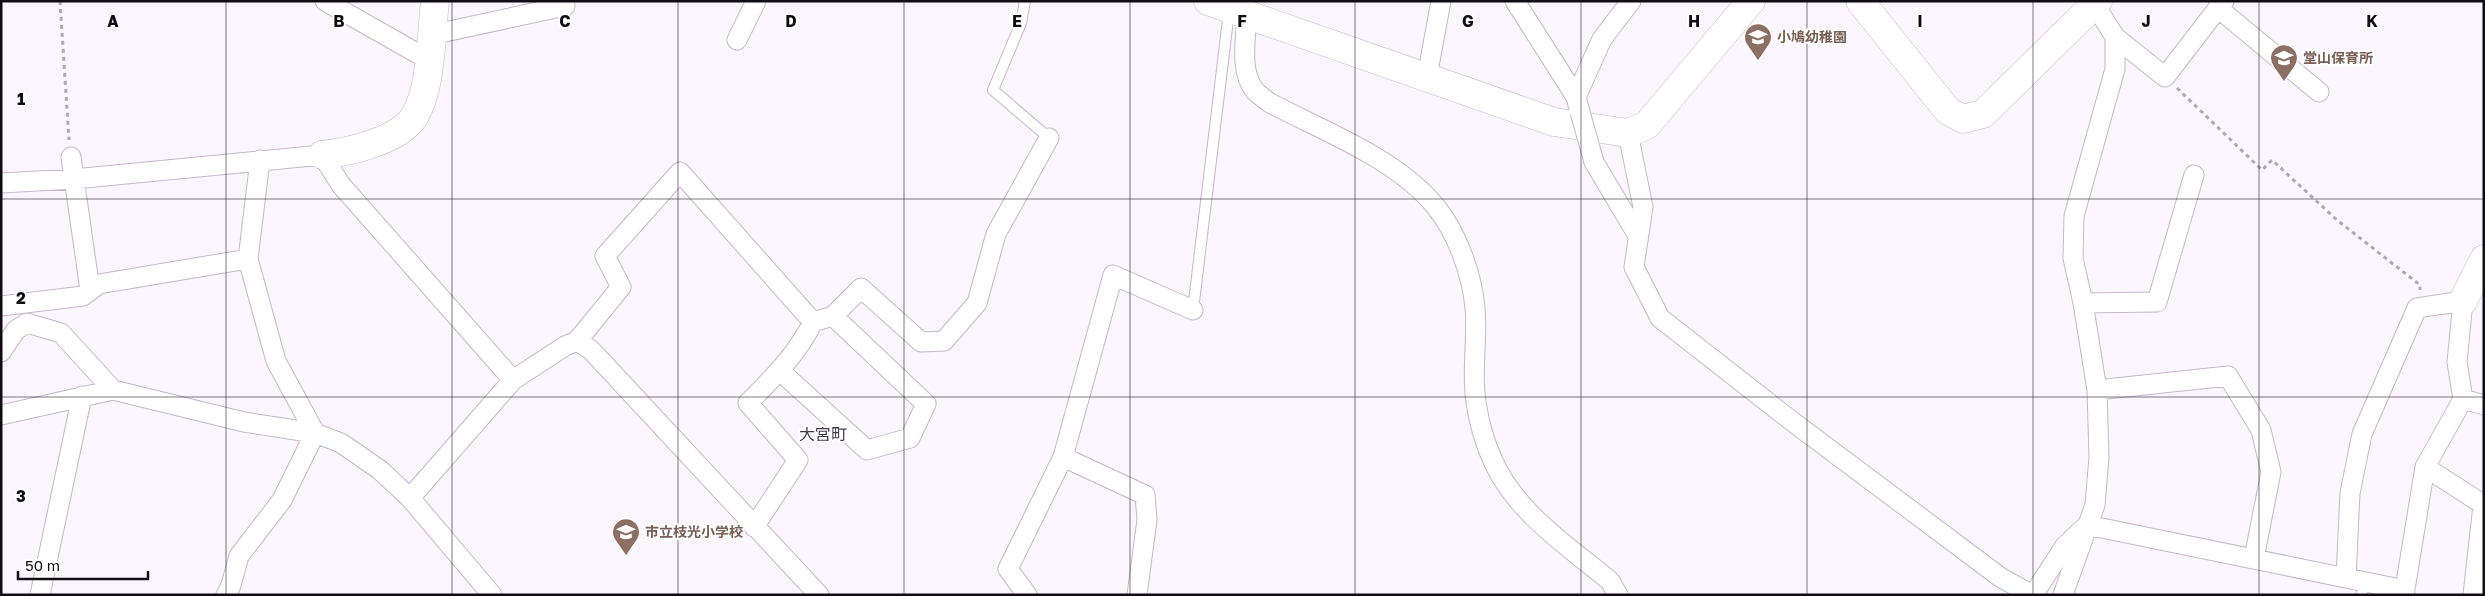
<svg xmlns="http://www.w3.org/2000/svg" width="2485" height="596" font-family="'Golos Text','Noto Sans JP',sans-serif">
<rect width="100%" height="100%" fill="#fbf5fd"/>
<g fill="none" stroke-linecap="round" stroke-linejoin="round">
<!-- lane casing -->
<g stroke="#c6b7ca" stroke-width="12">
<path id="lane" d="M1025,1L1021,23L993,90L1049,138
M1193,310L1229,11
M2361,595L2366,582"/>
</g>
<!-- street casing -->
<g stroke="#c6b7ca" stroke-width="21">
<path id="street" d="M325,1L429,60
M1515,1L1576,97L1580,112
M2224,1L2218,8L2319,92
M1247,14C1246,38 1239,71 1255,91C1259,95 1265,99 1270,103C1325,132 1396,158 1436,207C1457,233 1472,274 1475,308C1478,339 1471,371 1476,402C1479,423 1485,444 1494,463C1517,513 1569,547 1610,581L1618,595
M431,35L565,6
M2115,37L2165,77L2218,8
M737,40L756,1
M1427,77L1441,1
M1576,97L1602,39L1631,1
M1628,133L1643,207L1634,267L1660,318L1793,422L2000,577L2032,595
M71,157L90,290
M260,160L248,259L276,361L315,433
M1594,162L1638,236
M1,183L74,179L322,155L341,185L513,380
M2083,303L2157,302L2194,175
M1,306L83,296L99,284L248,259
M577,341L591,350L819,595
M1,352L16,330L27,323L61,333L113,390
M780,371L867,450L910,438L926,404L833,316
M2097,390L2228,376L2261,430L2271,472L2254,558
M2463,399L2484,405
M1,415L113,390L244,422L315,433L341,443L380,470L410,498L492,595
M1063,457L1145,495L1147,520L1137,595
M2425,467L2484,505
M410,498L513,380L565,346L577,341L621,287L605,256L680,172L813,322
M2087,525L2405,590
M754,527L798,460L748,403C773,378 797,354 813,322L833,316L861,288L921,342L944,341L977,303L996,234L1049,138
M2346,578L2350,493L2362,434L2417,308L2463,301L2457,362L2463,399L2425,467L2404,595
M40,595L82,396
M226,595L231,585L239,556L282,500L315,433
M1027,595L1008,569L1063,457L1113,275L1193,310
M2033,595L2065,546L2084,528
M2063,595L2095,505L2099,457L2097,390L2083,303L2073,258L2074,216L2115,69V37L2095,5
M2473,595L2483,505"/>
</g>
<!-- secondary casing -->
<g stroke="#c6b7ca" stroke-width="29">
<path id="secondary" d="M1208,1L1554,122L1628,133L1647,125L1751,1
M1860,1L1948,111L1963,119L1983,114L2098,1
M322,155C348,152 393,142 411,121C432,95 431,34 435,1
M2463,301L2484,259"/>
</g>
<!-- path -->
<path stroke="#afa9b1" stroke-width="3" stroke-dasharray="4 4" stroke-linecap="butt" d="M60,1L69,140
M2177,88L2262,170L2272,160L2337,220L2420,285V290"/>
<!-- lane -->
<use href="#lane" stroke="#fff" stroke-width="10"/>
<!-- street -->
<use href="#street" stroke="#fff" stroke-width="19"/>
<!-- secondary -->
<use href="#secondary" stroke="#fff" stroke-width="28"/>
<!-- street-bridge casing -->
<g stroke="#c6b7ca" stroke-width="21" stroke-linecap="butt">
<path id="street-bridge" d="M1580,112L1594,162"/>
</g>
<!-- street-bridge -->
<use href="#street-bridge" stroke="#fff" stroke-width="19"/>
</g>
<!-- grid -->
<path fill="none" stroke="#110c13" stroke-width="1" stroke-opacity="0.55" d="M226,1V595M452,1V595M678,1V595M904,1V595M1130,1V595M1355,1V595M1581,1V595M1807,1V595M2033,1V595M2259,1V595M1,199H2484M1,397H2484"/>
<!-- icons -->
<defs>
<g id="school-pin" transform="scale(1.4375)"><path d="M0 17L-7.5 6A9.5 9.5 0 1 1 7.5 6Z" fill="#8d6e63" stroke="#fff"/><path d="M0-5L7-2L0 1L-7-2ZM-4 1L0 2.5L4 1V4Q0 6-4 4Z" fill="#fff"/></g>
</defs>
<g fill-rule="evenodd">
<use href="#school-pin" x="1758" y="37"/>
<use href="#school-pin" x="2284" y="58"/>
<use href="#school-pin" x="626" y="532"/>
</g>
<g text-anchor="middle" stroke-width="4" stroke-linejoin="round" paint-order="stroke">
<!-- education labels -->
<g font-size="14" font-weight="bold" fill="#785e54" stroke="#fff" text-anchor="start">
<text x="1777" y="42">小鳩幼稚園</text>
<text x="2303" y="63">堂山保育所</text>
<text x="645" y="537">市立枝光小学校</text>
</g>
<!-- quarter labels -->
<g font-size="16" fill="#463a4a" stroke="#fff">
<text x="823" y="440">大宮町</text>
</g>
</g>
<g font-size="16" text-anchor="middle" font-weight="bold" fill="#110c13" stroke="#fff" stroke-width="4" stroke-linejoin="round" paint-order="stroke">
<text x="113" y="27">A</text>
<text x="339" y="27">B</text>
<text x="565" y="27">C</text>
<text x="791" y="27">D</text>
<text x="1017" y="27">E</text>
<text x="1242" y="27">F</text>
<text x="1468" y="27">G</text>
<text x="1694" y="27">H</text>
<text x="1920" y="27">I</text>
<text x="2146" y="27">J</text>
<text x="2372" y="27">K</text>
<text x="21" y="105">1</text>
<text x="21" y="304">2</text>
<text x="21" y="502">3</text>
</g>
<!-- border -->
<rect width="2485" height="596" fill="none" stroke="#110c13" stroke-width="5"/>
<!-- scale -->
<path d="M18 571v8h130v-8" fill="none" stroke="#110c13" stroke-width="2.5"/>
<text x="25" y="571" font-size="15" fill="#110c13" stroke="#ffffff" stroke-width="4" paint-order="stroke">50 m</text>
</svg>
